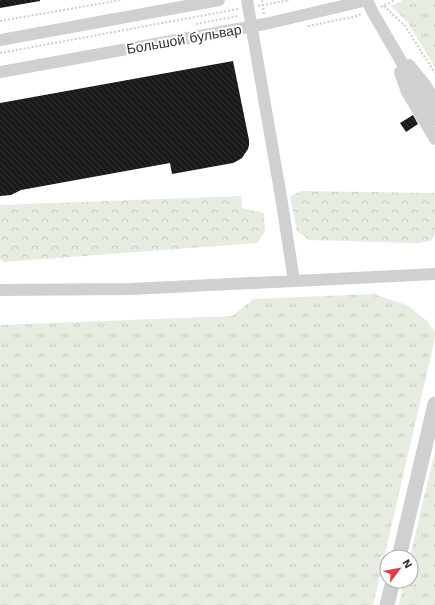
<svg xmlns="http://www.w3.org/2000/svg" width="435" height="605" font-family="'Work Sans',sans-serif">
<defs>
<pattern id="grass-tufts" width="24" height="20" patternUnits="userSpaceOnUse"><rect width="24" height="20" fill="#e6ecdf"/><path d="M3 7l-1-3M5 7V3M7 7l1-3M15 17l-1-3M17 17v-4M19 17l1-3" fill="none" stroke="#c6cbc0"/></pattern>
<pattern id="forest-crowns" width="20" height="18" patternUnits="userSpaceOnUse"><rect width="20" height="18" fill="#e6ecdf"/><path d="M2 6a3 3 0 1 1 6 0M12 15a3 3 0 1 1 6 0" fill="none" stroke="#c6cbc0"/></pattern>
<pattern id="building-back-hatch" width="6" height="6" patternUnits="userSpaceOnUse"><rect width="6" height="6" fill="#1a1a1a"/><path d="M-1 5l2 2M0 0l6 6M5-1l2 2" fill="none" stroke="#333"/></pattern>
</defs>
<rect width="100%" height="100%" fill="#fff"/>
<!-- grass -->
<path fill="url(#grass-tufts)" d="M403,0H435V67L408,23L391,6Z
M373,294L407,305L427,321L435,332V338L373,605H0V325L232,316L254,299Z
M435,451V605H399L404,581H411V557H410Z"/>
<!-- forest -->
<path fill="url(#forest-crowns)" d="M300,191L435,193V234L431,241L416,243L309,240L297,231L290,197Z
M241,196L242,208L264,213L265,231L257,243L4,262L0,259V205Z"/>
<!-- building -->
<path fill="url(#building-back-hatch)" d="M0,0H40V1L0,8Z
M233,61L249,140V145L248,149L242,158L237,161L233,163L172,174L170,163L21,190L11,195L0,196V103Z
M413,115L418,124L406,132L400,123Z"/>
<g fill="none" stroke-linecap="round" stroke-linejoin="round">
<!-- path -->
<path stroke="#cdcdcd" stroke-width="2" stroke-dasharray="2 2" stroke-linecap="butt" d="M262,0L264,14
M258,6L290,0
M384,6L405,26L435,73
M381,7L395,0
M0,21L121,0
M196,24L238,16
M308,26L353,17L362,14
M0,53L238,9"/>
<!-- minor -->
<path stroke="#d0d0d0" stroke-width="12" d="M247,0L282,203L294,281
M367,0L372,11L435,120
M0,40L219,0
M409,65L424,83L435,101
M0,72L265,24L368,0
M400,72L407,92L435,139
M0,290L131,289L435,274"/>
<!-- tertiary -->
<path stroke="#d0d0d0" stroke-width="15" d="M399,557L435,404
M387,605L393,581"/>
</g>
<g text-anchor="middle" stroke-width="4" stroke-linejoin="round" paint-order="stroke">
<!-- street labels -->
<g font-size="14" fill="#333" stroke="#fff">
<text transform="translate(184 39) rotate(-10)" y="5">Большой бульвар</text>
</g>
</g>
<!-- north arrow -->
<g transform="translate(399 569) rotate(58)"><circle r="19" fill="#ffffff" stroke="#adadad"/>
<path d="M0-3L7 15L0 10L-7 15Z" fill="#e63946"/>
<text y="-6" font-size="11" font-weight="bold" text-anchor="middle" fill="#333333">N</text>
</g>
</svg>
